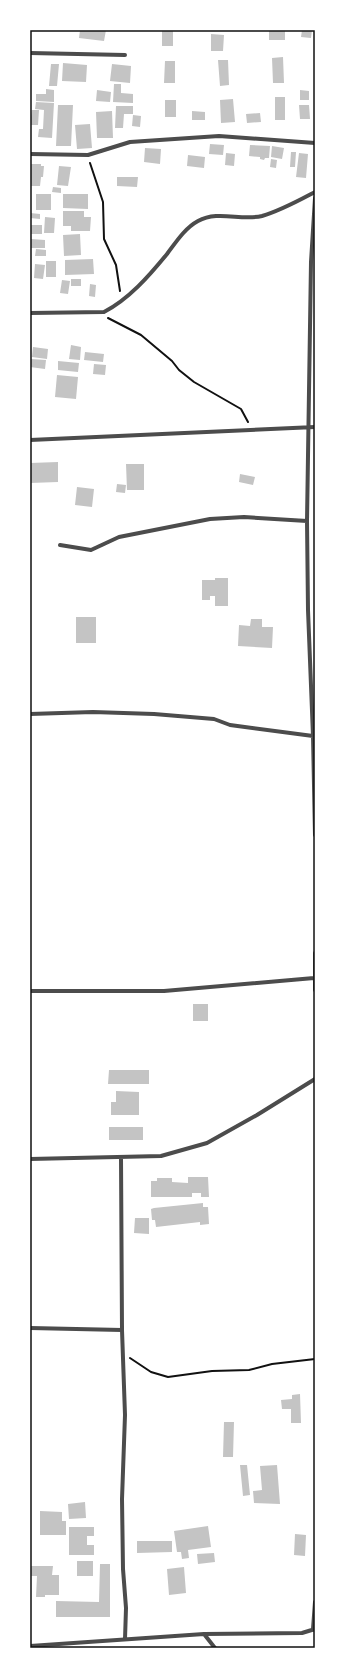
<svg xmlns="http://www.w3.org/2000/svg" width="345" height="1678" font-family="'Titillium Web',sans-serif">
<rect width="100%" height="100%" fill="#fff"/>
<!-- building -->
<path fill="#c4c4c4" d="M80,30H106L104,41L79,38Z
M162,30H173V46H162Z
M269,30H285V40H269Z
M302,30H312L311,38L301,37Z
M211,34L224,35L223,51H211Z
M283,57L284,83H273L272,58Z
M218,60H228L229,85L220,86Z
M165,61H175V83H164Z
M63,63L87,65L86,82L62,81Z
M51,64H59L57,86H49Z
M112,64L131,66L130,83L110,81Z
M114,84H121V93L133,94V103L113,102Z
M46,89L54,90V102L36,101V94H46Z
M97,90L111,92L110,102L96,101Z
M300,90L309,91V100H300Z
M275,97H285V120H275Z
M233,99L235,122L221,123L220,100Z
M165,100H176V117H165Z
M36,102L54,103L52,138L38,137L39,129H43L44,110L35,109Z
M58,105H73L71,146H56Z
M299,105H309L310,119H300Z
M116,106H133V114H124L123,128H115Z
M32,110H39L38,125H30Z
M112,111L113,138H97L96,112Z
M192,111L205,112V120H192Z
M260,113L261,122L247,123L246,114Z
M133,115L141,116L140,127L132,126Z
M90,124L92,148L77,149L75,125Z
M210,144L224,145L223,155L209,154Z
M250,145L270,146L269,158H265L264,160L260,159V157L249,156Z
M272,146L284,148L282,159L271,157Z
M145,148L161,149L160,164L144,162Z
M291,152H296L295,167H290Z
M226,153L235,154L234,166L225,165Z
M299,153L308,154L306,178L296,177Z
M188,155L205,157L204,168L187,166Z
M271,159L277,160L276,168L270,167Z
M30,164H41V166H44L43,177H41L40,186H30Z
M59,166L71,167L68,186L57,185Z
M117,177H138L137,187L117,186Z
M53,187L61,188V193L52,192Z
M36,194H51V210H36Z
M63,194H88V209L63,208Z
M63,211H84V217H91L90,231H71V226H63Z
M30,213L40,214V219L30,218Z
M45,217L55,218L54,233H44Z
M30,225H42V234H30Z
M80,234L81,255L64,256L63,235Z
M31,239L45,240V248H31Z
M36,249L46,250V256H35Z
M93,259L94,274L65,275V260Z
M46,261H56V277H46Z
M35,264L45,265L43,279L34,278Z
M71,279H81V286H71Z
M62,280L70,281L68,294L60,293Z
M90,284L96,285L95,297L89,296Z
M71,345L81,347L80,360L69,359Z
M33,347L48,349L47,359L32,357Z
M85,352L104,354L103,362L84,360Z
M31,359L46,360L45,369L30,367Z
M58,361L79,363L78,372L58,370Z
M94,364L106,365L105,375L93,374Z
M57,375L78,377L76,399L55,397Z
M58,462V482L30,483V463Z
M126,464H144V490H127Z
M240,474L255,477L253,485L239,482Z
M117,484L126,485L125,493L116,492Z
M77,487L94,489L92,507L75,505Z
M215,578H228V606H215V596H210V600H202V580H215Z
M76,617H96V643H76Z
M251,619H262V627H273L272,648L238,646L239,625L250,626Z
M193,1004H208V1021H193Z
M109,1070H149V1084H108Z
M116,1091L139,1092V1115H111V1102H116Z
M109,1127H143V1140H109Z
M188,1177H208L209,1197H201V1193H192V1197H151V1181H157V1178H172V1182L188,1183Z
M203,1203V1207H208L209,1224L200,1225V1222L156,1227L155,1220H152L151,1209L154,1208Z
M135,1218H149V1234L134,1233Z
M300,1394L301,1423H291V1409H282L281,1400L292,1399V1395Z
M224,1422H234L233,1457H223Z
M240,1465H247L250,1495L243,1496Z
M277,1465L280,1504L254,1503L253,1491L262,1490L260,1466Z
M85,1502L86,1518L69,1519L68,1504Z
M40,1511L62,1512V1521H66V1535H40Z
M208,1526L211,1547L188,1550L189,1558L182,1559L181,1552H177L174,1531Z
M69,1527H94V1536H87V1545H94V1555H69Z
M295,1534L306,1535L305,1556L294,1555Z
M137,1541H172V1552L137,1553Z
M214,1553L215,1562L198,1564L197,1554Z
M77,1561H93V1576H77Z
M100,1564H110V1617H56V1601L99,1602Z
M30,1566H53L52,1575H59V1595H45V1597H36L37,1576H30Z
M184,1567L186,1593L169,1595L167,1569Z"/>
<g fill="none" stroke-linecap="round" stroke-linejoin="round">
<!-- path -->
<path stroke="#111" stroke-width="2" d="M90,163L103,202L104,239L116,265L120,291
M108,318L141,335L172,361L179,370L194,382L241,409L248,422
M130,1358L151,1372L168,1377L212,1371L249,1370L272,1364L315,1359"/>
<!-- minor -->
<path stroke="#4c4c4c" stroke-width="4" d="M30,53L125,55
M30,154L88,155L130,142L219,136L315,143
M315,198L311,262L307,521L308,610L313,736L315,835
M30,313L104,312C129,299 149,276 167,254C176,242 185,228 198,221C218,210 241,221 262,216C280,211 298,201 315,192
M30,440L315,427
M60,545L91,550L119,537L210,519L244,517L307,521
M30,714L93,712L154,714L214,719L230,725L313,736
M315,953V990
M30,991H164L314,978
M121,1157L122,1330L125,1415L122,1499L123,1569L126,1608L125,1639
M30,1159L161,1156L207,1143L257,1115L315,1079
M30,1328L122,1330
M315,1602L313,1629L315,1630
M204,1634L215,1648
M30,1646L204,1634L302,1633L315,1629"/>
</g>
<!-- border -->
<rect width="345" height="1678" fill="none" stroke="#ffffff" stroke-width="62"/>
<rect x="31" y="31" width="283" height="1616" fill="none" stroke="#111" stroke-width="1.5"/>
</svg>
